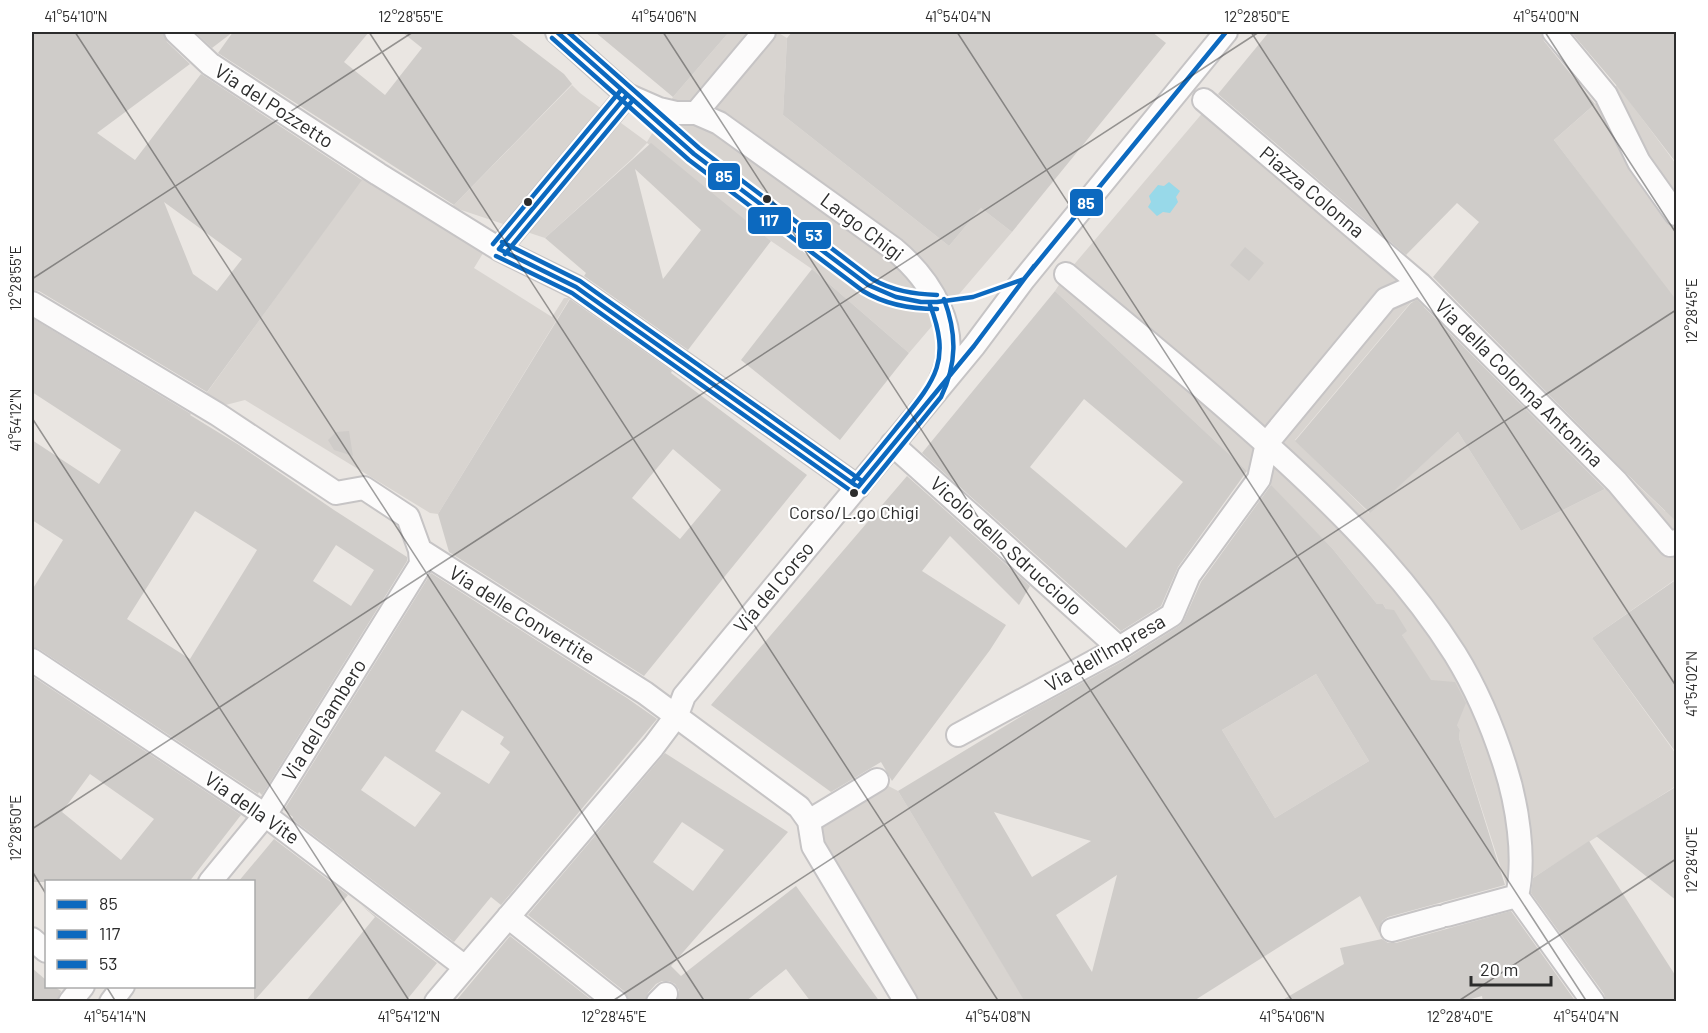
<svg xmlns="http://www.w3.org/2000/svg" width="1708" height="1033" font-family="Barlow,sans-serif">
<rect width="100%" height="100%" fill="#eae6e2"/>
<!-- plaza -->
<path fill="#d8d4d0" d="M729,32H777L787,38L783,115L949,246L981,208L1012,232L909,353L812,269L771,241L647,143L633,158L545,238L452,207L572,85L580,93L647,142L673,97Z
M1617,85L1676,164V301L1554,140Z
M1216,97L1383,238L1428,301L1423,309L1412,301L1295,440L1369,513L1458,432L1521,531L1611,486L1627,475L1665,511L1676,508V579L1592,638L1676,754V786L1525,883L1506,884L1459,738L1460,730L1383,604H1377L1332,548L1270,485L1250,474L1055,291L1066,274Z
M364,176L485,250L474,268L552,317L564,298H570L438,514L430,513L245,400L214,408L203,398Z
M1316,674L1369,761L1275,818L1222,730Z
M877,780L898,791L1025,1001H906L809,821Z"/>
<!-- water -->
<path fill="#98d9e9" d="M1169,182L1180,191L1176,197L1178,202L1170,213L1163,212L1157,216L1148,207L1151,202L1149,196L1158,185L1164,186Z"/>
<!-- building -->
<path fill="#cfccc9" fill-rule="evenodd" d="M32,32H163L167,42L190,64L97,133L135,160L201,74L362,180L207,392L39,291L32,290ZM164,202L242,259L217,291L193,274Z
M195,32H369L344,62L385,95L422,48L402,32H509L564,74L572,84L454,205L218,53L233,32L212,48Z
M595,32H729L673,97Z
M792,32H1152L1166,43L1012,232L981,208L949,246L783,115L787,38Z
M1269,32H1541L1544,41L1595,104L1554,140L1677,301V522L1637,484L1433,277L1479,222L1457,203L1406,255L1218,94Z
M1571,32H1677V164L1617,86Z
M651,143L771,241L688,350L584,276L586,273L545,238ZM635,169L701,230L663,279Z
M1245,247L1264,263L1249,281L1230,265Z
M812,269L909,353L840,440L741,360Z
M1055,291L1247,471L1178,567L1161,606L1121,631L922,453ZM1084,399L1183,482L1126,548L1030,467Z
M570,299L672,371L671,373L807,475L644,676L449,552L438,514ZM673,449L721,490L680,539L632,498Z
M1417,300L1605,489L1521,531L1458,432L1370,513L1295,441L1411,303Z
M32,318L191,414L190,415L239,445L334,510L407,557V561L262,795L259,792L258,794L39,649L32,647V590L63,540L32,520V440L99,484L121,450L32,392ZM195,511L257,550L190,659L127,619ZM336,545L374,570L351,606L313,581Z
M349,431L353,456L334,450L328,440L336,432Z
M907,476L1030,586L1019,605L950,536L922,571L1006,625L990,650L892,781L881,762L831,792L711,705Z
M1271,485L1332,548L1377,604H1383L1386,609L1394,610L1407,631L1402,635L1431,680L1455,682L1466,703L1457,725L1460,730L1459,738L1505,885L1388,917L1382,921L1379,933L1360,896L1192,1002H1025L898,791L1030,711L1125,660L1179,626L1184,620L1201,582ZM1316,674L1369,761L1275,818L1222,730ZM994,812L1091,841L1032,877ZM1117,875L1092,972L1056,915Z
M431,573L627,698L657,719L501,905L491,897L454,942L292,819L293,817L284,810ZM462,710L504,737L500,744L510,752L489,784L435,751ZM385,756L441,793L415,827L361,790Z
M1677,579V754L1592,638Z
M32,676L241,815L189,882H32ZM90,774L154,819L121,860L62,812Z
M665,753L788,832L671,966L681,976L796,886L880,1002H811L786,969L745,1002H677L679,990L675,984L669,981H662L656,984L648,993L645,1002H629L624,991L528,915ZM682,822L724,850L693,891L653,862Z
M1677,786V901L1596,836Z
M274,839L348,895L254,1001V882H238Z
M1589,841L1677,978V1002H1606L1604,994L1531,893L1533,878Z
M361,905L437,963L405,1002H305L375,917Z
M1511,911L1576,1002H1483L1482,996L1460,1002H1279L1344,964L1340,948L1382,939L1388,943H1396Z
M510,936L594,1002H455Z
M32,968L46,980V987H55L61,991L57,1002H32Z"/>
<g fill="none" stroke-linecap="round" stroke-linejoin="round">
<!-- street casing -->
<g stroke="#c6c4c5" stroke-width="26">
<path id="street" d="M176,32L210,64L378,174L499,249L576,287L858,487
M557,32L627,95L659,109L676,113H696L719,123L894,249C930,279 964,331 941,379
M1554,32L1606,95L1639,162L1676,214
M1204,100L1420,284L1617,482L1670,545L1676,541
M696,113L764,32
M499,249L627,95
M1066,274C1144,339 1223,403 1297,472C1356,527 1412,586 1455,654C1476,688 1493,728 1505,766C1517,803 1526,858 1517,896L1593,1002
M32,303L217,414L336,493L364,488L408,517L420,550L421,564L265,815L210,882
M892,444L1119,648
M420,550L645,693L799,807L809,821L813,846L906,1002
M32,660L265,815L465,967
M958,735L1119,648L1172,615L1189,575L1259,479L1267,443L1386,299L1411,288
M809,821L877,780
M1447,915L1517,896
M508,917L616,1002
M1392,930L1439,917
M32,939L46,951
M70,1002L83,986
M111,1002L123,986
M436,1002L653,747L677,715L684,696L974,346L1024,279L1226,32
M658,1002L666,994"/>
</g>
<!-- street -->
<use href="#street" stroke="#fcfbfb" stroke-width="22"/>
<!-- bus-1 casing -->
<g stroke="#fff" stroke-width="9">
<path id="bus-1" d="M557,32L694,154L868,285L896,297L921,302H937L973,297L1024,279L1226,32
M499,249L576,287L858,487
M499,249L627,95
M858,487L974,346L1034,266"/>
</g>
<!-- bus-2 casing -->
<g stroke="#fff" stroke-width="9">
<path id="bus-2" d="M552,38L689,160L863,291C886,305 910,309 937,309
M505,254L633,100
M496,256L572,293L854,493
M864,492L941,397C957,364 957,334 944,299"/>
</g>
<!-- bus-3 casing -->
<g stroke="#fff" stroke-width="9">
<path id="bus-3" d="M568,32L699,148L872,279C893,291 914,294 937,295
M502,242L580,281L862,481
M493,244L621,90
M852,482C869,462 885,442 902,421C936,379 951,360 930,305"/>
</g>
<!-- bus-1 -->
<use href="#bus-1" stroke="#0c69bf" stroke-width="4.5"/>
<!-- bus-2 -->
<use href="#bus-2" stroke="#0c69bf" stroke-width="4.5"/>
<!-- bus-3 -->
<use href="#bus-3" stroke="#0c69bf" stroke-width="4.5"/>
</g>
<!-- ticks -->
<path fill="none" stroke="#2c2c2c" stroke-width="1.5" stroke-opacity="0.45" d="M75,32L705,1002M369,32L999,1002M663,32L1293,1002M957,32L1587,1002M1251,32L1676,686M1545,32L1676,233M32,279L413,32M32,418L410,1002M32,829L1259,32M32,871L46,894M106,986L116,1002M611,1002L1676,310M1457,1002L1676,859"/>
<!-- markers -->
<g fill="#2c2c2c" stroke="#fff" stroke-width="2">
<circle cx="767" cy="199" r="5"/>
<circle cx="528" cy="202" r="5"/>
<circle cx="854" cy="493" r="5"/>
</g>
<g text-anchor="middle" stroke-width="4.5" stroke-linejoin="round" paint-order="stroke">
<!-- bus labels -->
<g font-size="18" fill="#2c2c2c" stroke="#fff">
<text x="854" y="519">Corso/L.go Chigi</text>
</g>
<!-- street labels -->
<g font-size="20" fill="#2c2c2c" stroke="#fff">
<text transform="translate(274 106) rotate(33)" y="7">Via del Pozzetto</text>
<text transform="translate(1312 192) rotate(40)" y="7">Piazza Colonna</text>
<text transform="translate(862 227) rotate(37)" y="7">Largo Chigi</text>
<text transform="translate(1519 383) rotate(45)" y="7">Via della Colonna Antonina</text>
<text transform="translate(1006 546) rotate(42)" y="7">Vicolo dello Sdrucciolo</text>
<text transform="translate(774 587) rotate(-50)" y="7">Via del Corso</text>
<text transform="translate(522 615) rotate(32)" y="7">Via delle Convertite</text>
<text transform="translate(1105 653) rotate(-30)" y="7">Via dell'Impresa</text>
<text transform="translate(324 720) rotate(-58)" y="7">Via del Gambero</text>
<text transform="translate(252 808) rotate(35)" y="7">Via della Vite</text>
</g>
</g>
<g stroke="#fff" stroke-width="2">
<rect x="707" y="162" width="34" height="29" rx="6" fill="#0c69bf"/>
<rect x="1069" y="188" width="35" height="29" rx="6" fill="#0c69bf"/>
<rect x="747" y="206" width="45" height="29" rx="6" fill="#0c69bf"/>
<rect x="797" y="221" width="35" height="29" rx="6" fill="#0c69bf"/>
</g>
<g font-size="16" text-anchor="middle" font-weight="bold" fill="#fff">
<text x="724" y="182">85</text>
<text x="1086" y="209">85</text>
<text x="769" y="226">117</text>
<text x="814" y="241">53</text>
</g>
<!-- border -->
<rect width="1708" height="1033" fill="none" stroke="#ffffff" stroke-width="66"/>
<!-- legend -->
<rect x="45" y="880" width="210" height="108" fill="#ffffff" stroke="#ababab" stroke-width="1.5"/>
<rect x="57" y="900" width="30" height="9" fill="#0c69bf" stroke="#ababab" stroke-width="1.5"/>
<text x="99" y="910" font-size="18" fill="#2c2c2c">85</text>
<rect x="57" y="930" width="30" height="9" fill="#0c69bf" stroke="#ababab" stroke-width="1.5"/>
<text x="99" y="940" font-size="18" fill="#2c2c2c">117</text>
<rect x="57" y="960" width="30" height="9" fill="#0c69bf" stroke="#ababab" stroke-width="1.5"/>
<text x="99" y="970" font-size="18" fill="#2c2c2c">53</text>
<!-- scale -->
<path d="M1471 976v9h80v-9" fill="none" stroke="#2c2c2c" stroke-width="3"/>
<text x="1480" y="976" font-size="18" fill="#2c2c2c" stroke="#ffffff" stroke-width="4.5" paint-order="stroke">20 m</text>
<rect x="33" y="33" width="1642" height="967" fill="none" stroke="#2c2c2c" stroke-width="2"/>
<g font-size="15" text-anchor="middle" fill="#2c2c2c">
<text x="76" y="22">41°54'10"N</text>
<text x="411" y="22">12°28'55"E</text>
<text x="664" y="22">41°54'06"N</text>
<text x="958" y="22">41°54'04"N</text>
<text x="1257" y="22">12°28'50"E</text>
<text x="1546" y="22">41°54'00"N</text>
<text transform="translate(16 278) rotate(-90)" y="5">12°28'55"E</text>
<text transform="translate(1692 311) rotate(-90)" y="5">12°28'45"E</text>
<text transform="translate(16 420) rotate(-90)" y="5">41°54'12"N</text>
<text transform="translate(1692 684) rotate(-90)" y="5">41°54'02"N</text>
<text transform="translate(16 828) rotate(-90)" y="5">12°28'50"E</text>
<text transform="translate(1692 860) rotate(-90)" y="5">12°28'40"E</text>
<text x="115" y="1022">41°54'14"N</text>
<text x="409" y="1022">41°54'12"N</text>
<text x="614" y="1022">12°28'45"E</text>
<text x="998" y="1022">41°54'08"N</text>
<text x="1292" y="1022">41°54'06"N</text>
<text x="1460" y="1022">12°28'40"E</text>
<text x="1586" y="1022">41°54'04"N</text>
</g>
</svg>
